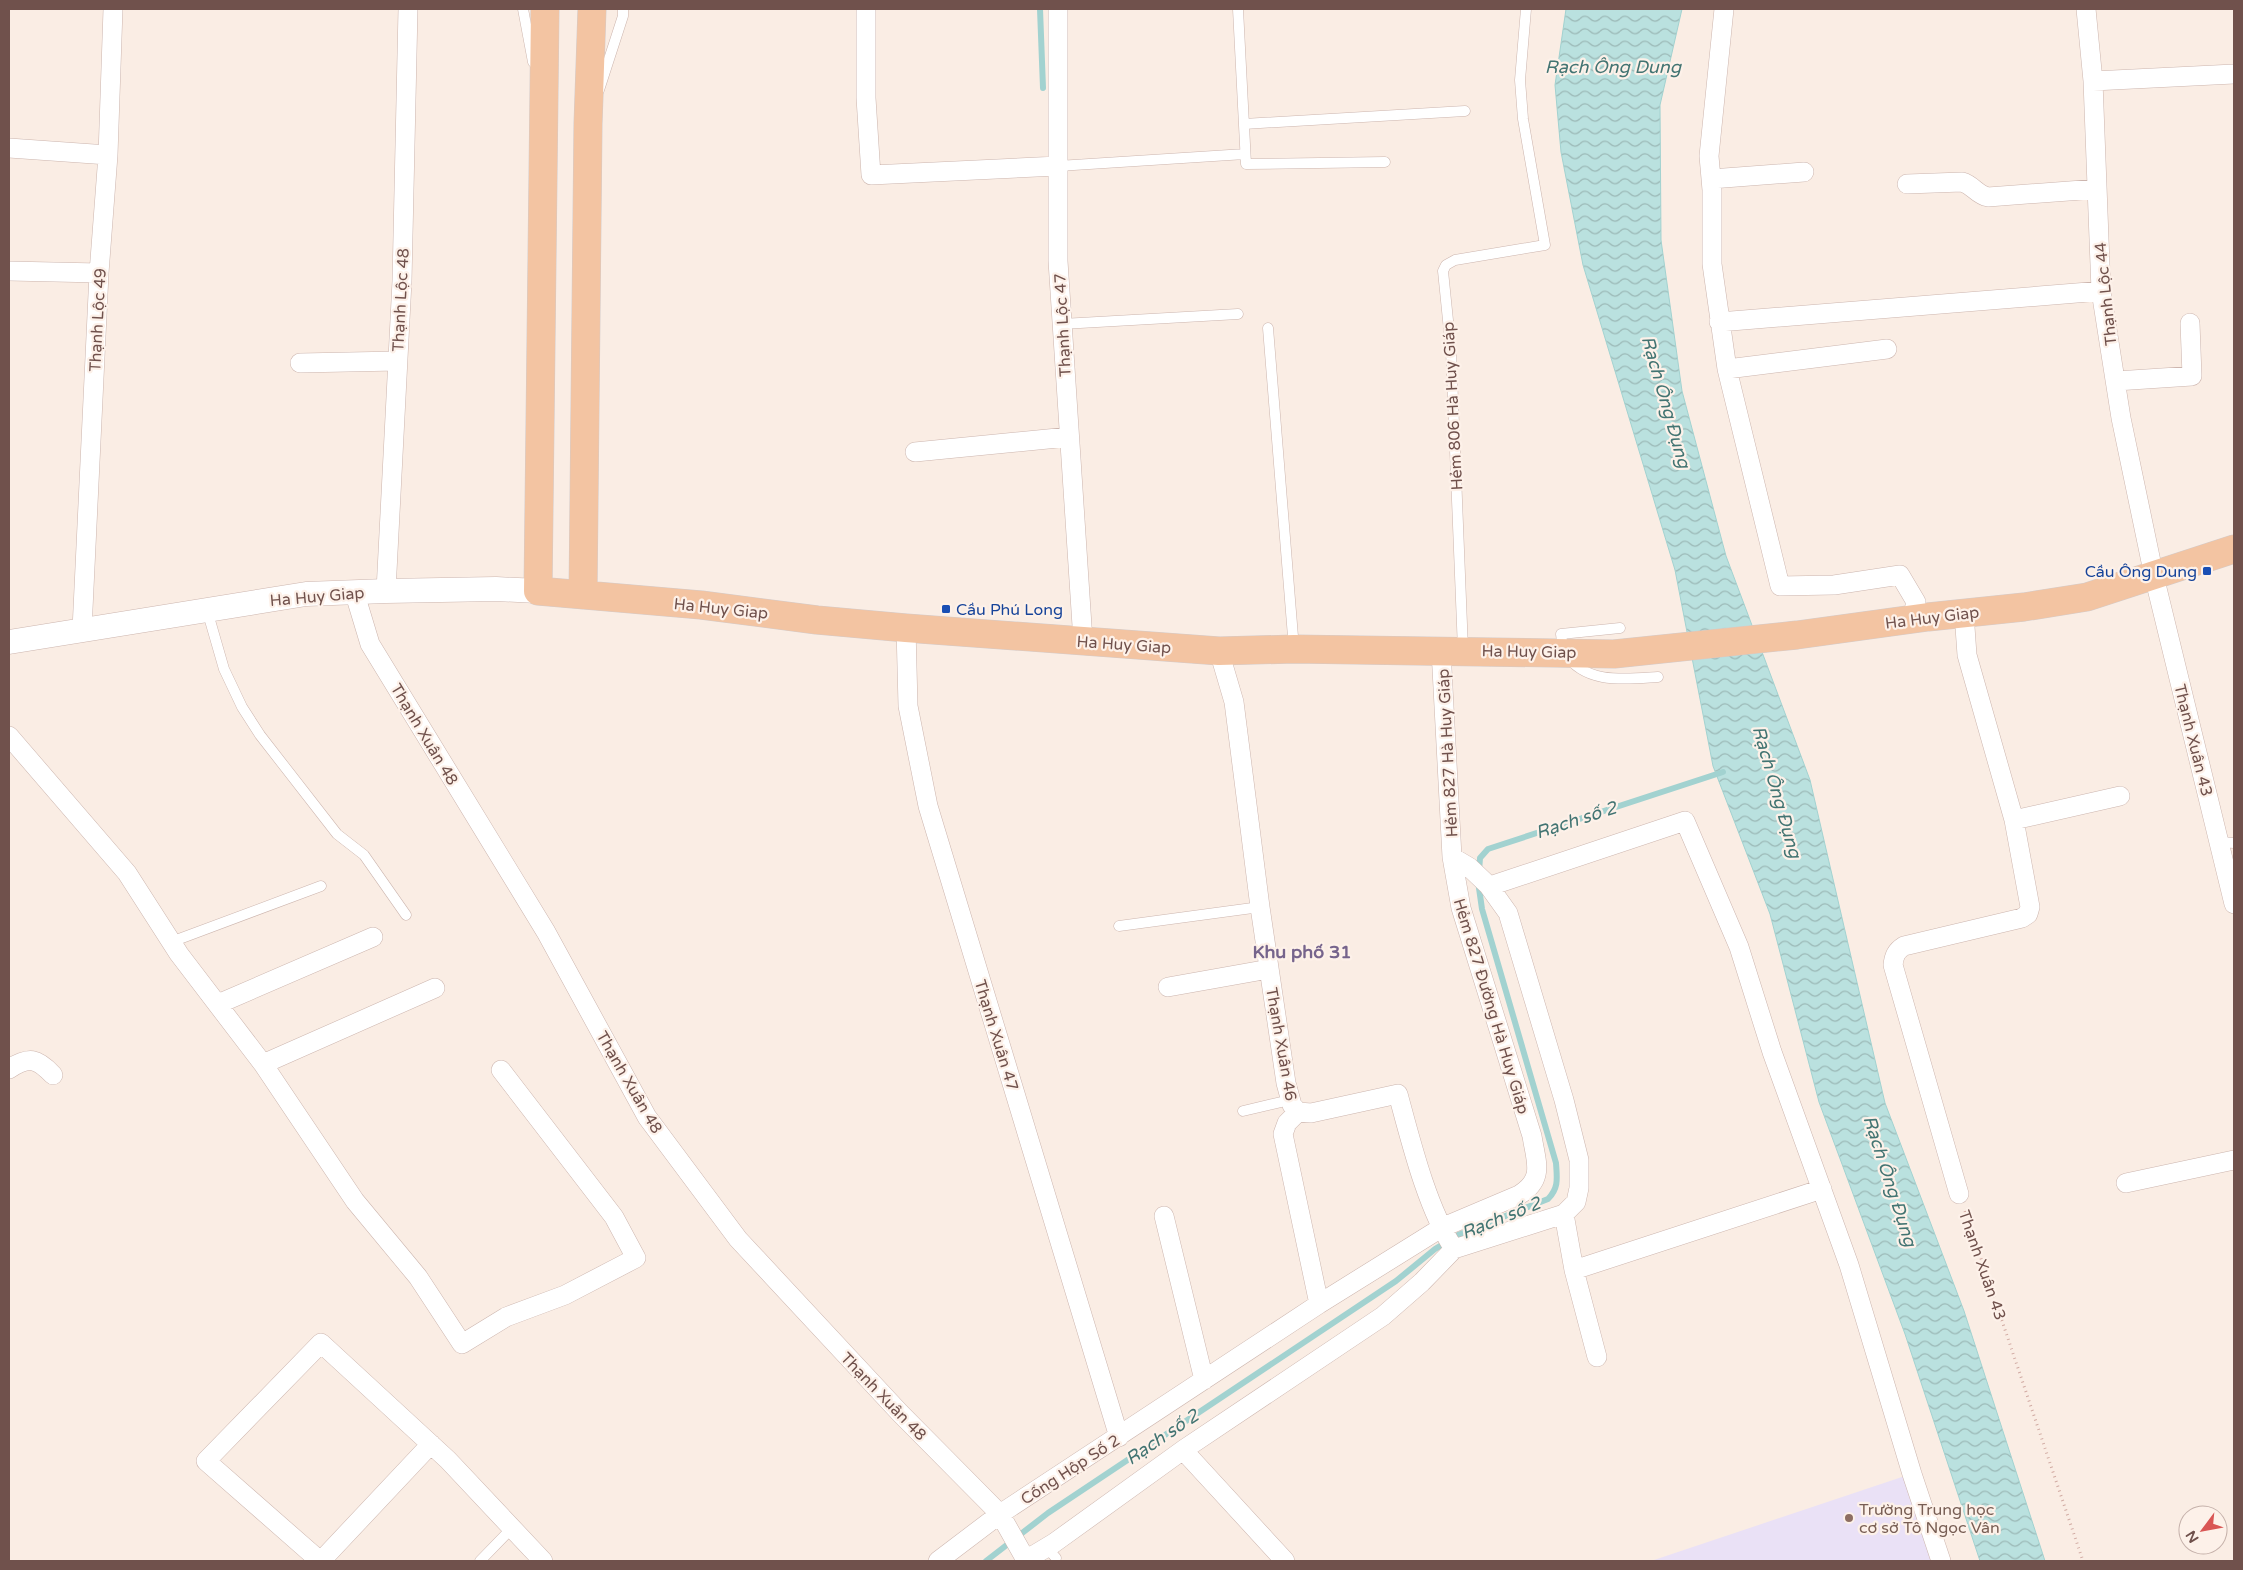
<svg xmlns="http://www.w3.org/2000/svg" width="2243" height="1570" font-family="'Varela Round',sans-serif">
<defs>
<pattern id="water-waves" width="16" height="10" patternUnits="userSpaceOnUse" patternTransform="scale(1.25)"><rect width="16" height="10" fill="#bae1df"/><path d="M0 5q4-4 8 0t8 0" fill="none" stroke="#9cb9b7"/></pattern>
</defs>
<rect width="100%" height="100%" fill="#faede4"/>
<!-- education -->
<path fill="#eae1f6" d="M1905,1476L1933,1561H1651Z"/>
<!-- water -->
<path fill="url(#water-waves)" stroke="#a2d2d0" d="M1566,9H1682L1660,105L1661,240L1682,391L1726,556L1810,780L1885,1103L1964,1311L2045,1561H1980L1905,1334L1819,1102L1770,914L1713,766L1675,570L1583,265L1561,152L1555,85Z"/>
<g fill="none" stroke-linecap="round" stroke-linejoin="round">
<!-- stream -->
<path stroke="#a2d2d0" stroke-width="6" d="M1040,9L1043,88
M1479,871L1480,858L1488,849L1723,772
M986,1561L1048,1513L1396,1281L1435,1249L1458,1235L1548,1199C1559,1188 1557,1178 1556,1163L1482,909L1478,881"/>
<!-- service casing -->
<g stroke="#ccb5ae" stroke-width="11">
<path id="service" d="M523,9L533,62
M1238,9L1246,164L1385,162
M599,90L623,16V9
M1244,124L1465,111
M1058,166L1245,154
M1062,324L1238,314
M1268,328L1294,649
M207,610L224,669L242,707L260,735L337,834L364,855L406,915
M1620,628L1561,634C1562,640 1562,648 1565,653C1585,685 1626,679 1658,677
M1463,650L1451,350L1443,271L1446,265L1455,260L1545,245L1523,119L1520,80L1526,9
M2219,842L2234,843
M1119,926L1260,907
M171,942L321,886
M1243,1111L1290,1100
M1046,1547L1056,1558
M480,1561L512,1528"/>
</g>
<!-- minor casing -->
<g stroke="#ccb5ae" stroke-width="20">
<path id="minor" d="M866,9V98L871,175L1058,166
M1058,9V261L1083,641
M1724,9L1709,156L1712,190V264L1727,369L1780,586L1834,585L1900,575L1916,602L1912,619
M2086,9L2093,81L2101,291L2121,418L2154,576L2234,904
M2093,81L2234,74
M9,148L108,155
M1711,179L1804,172
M1907,184L1962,182C1973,185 1977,195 1988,197L2096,189
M9,271L99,273
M1719,322L2101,291
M300,363L397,361
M1727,369L1887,349
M2116,381L2192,376L2190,323
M915,452L1068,437
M354,591L370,644L546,932L647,1117L738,1239L900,1413L1000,1514L1026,1560
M386,591L402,281L408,9
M1964,613L1967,655L2014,820L2120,796
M906,628L908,706L928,806L1119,1437
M82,630L99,273L108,155L113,9
M1219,651L1234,702L1260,907L1286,1083L1292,1105L1298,1112L1311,1113L1398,1094C1411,1142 1427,1208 1454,1249
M9,736L127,873L179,954L263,1064L355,1201L418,1277L462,1344L506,1317L565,1295L636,1258L614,1217L501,1070
M1452,857L1469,867L1488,885L1508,913L1564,1100L1579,1160V1188L1576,1202L1564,1214
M1490,886L1685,821L1739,947L1772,1052L1849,1265L1912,1474L1941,1561
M1168,987L1269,969
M218,1004L373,937
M263,1064L435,988
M9,1069C29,1056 37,1058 53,1075
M2126,1183L2234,1160
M1959,1194L1893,965C1894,956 1896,951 1904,946L2022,918L2028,914L2030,907L2014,820
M1564,1214L1574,1270L1597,1357
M1164,1216L1204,1380
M1574,1270L1822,1189
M1319,1304L1441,1228L1519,1195C1545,1179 1536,1162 1532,1136L1461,908L1452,857L1441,650
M1183,1450L1383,1316L1422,1282L1454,1249L1564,1214
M320,1561L206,1461L321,1343L448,1460L543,1561
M321,1561L431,1444
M938,1561L1000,1514L1319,1304L1283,1134L1287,1123L1298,1112
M1024,1561L1054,1543L1183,1450L1285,1561"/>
</g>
<!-- tertiary casing -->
<g stroke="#ccb5ae" stroke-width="25">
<path id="tertiary" d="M9,642L306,594L386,591L496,589L538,591"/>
</g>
<!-- primary casing -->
<g stroke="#d4cbc9" stroke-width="29">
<path id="primary" d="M545,9L538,591L701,605L817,620L906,628L1219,651L1294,649L1614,654L1797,635L1928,617L2024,607L2087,597L2234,549
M583,595L588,124L592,9"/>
</g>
<!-- path -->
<path stroke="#d1aaa2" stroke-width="3" stroke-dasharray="1 4" stroke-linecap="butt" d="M1965,1211L2083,1561"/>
<!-- service -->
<use href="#service" stroke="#fff" stroke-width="10"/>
<!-- minor -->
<use href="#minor" stroke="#fff" stroke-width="19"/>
<!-- tertiary -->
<use href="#tertiary" stroke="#fff" stroke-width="24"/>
<!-- primary -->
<use href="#primary" stroke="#f3c4a2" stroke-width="28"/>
</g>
<!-- markers -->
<g fill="#1a4fb4" stroke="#fdf1e9" stroke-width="2">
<rect x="2202" y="566" width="10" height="10" rx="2.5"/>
<rect x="941" y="604" width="10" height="10" rx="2.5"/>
</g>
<circle fill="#8d6e63" stroke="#fdf1e9" stroke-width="2" cx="1849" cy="1518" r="5"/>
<g text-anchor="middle" stroke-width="4.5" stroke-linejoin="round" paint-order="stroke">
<!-- street labels -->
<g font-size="16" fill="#70514c" stroke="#fdf1e9">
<text transform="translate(2105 294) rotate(-96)" y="6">Thạnh Lộc 44</text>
<text transform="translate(400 300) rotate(-87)" y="6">Thạnh Lộc 48</text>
<text transform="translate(97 320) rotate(-87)" y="6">Thạnh Lộc 49</text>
<text transform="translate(1062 325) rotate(-93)" y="6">Thạnh Lộc 47</text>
<text transform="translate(1452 406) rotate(-93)" y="6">Hẻm 806 Hà Huy Giáp</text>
<text transform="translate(317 596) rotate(-5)" y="6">Ha Huy Giap</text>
<text transform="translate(721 608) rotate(6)" y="6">Ha Huy Giap</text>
<text transform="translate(1932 617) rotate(-7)" y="6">Ha Huy Giap</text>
<text transform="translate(1124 644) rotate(4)" y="6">Ha Huy Giap</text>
<text transform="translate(1529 651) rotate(1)" y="6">Ha Huy Giap</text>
<text transform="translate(425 734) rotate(59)" y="6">Thạnh Xuân 48</text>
<text transform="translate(2194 740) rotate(76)" y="6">Thạnh Xuân 43</text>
<text transform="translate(1447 753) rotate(-93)" y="6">Hẻm 827 Hà Huy Giáp</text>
<text transform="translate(1492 1006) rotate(73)" y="6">Hẻm 827 Đường Hà Huy Giáp</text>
<text transform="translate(997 1035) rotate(73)" y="6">Thạnh Xuân 47</text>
<text transform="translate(1282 1044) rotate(80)" y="6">Thạnh Xuân 46</text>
<text transform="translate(630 1082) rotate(60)" y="6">Thạnh Xuân 48</text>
<text transform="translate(1983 1265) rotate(71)" y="6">Thạnh Xuân 43</text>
<text transform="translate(884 1396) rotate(46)" y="6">Thạnh Xuân 48</text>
<text transform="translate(1070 1469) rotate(-33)" y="6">Cống Hộp Số 2</text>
</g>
<!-- transit labels -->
<g font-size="16" fill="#164399" stroke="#fdf1e9" text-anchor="end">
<text x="2197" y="577">Cầu Ông Dung</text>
<text x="956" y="615" text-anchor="start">Cầu Phú Long</text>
</g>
<!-- education labels -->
<g font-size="16" fill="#785e54" stroke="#fdf1e9" text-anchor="start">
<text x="1859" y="1515">Trường Trung học<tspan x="1859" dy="18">cơ sở Tô Ngọc Vân</tspan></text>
</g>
<!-- water labels -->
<g font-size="18" font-style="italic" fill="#427472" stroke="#fdf1e9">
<text x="1613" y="73">Rạch Ông Dung</text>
<text transform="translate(1666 402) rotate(74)" y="6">Rạch Ông Đụng</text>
<text transform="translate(1777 792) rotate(74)" y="6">Rạch Ông Đụng</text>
<text transform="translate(1576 820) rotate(-18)" y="6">Rạch số 2</text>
<text transform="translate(1890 1181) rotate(72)" y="6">Rạch Ông Đụng</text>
<text transform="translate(1501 1218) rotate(-22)" y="6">Rạch số 2</text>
<text transform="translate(1162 1437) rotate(-34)" y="6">Rạch số 2</text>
</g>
<!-- neighbourhood labels -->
<g font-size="18" font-weight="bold" fill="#76648c" stroke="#fdf1e9">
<text x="1302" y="958">Khu phố 31</text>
</g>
</g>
<!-- border -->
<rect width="2243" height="1570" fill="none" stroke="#70514c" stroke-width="20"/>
<!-- north arrow -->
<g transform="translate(2203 1530) rotate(238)"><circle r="24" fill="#fdf1e9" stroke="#c5b1aa"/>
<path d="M0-4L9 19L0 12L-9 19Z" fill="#d95654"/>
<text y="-8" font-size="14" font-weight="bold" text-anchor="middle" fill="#70514c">N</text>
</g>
</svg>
